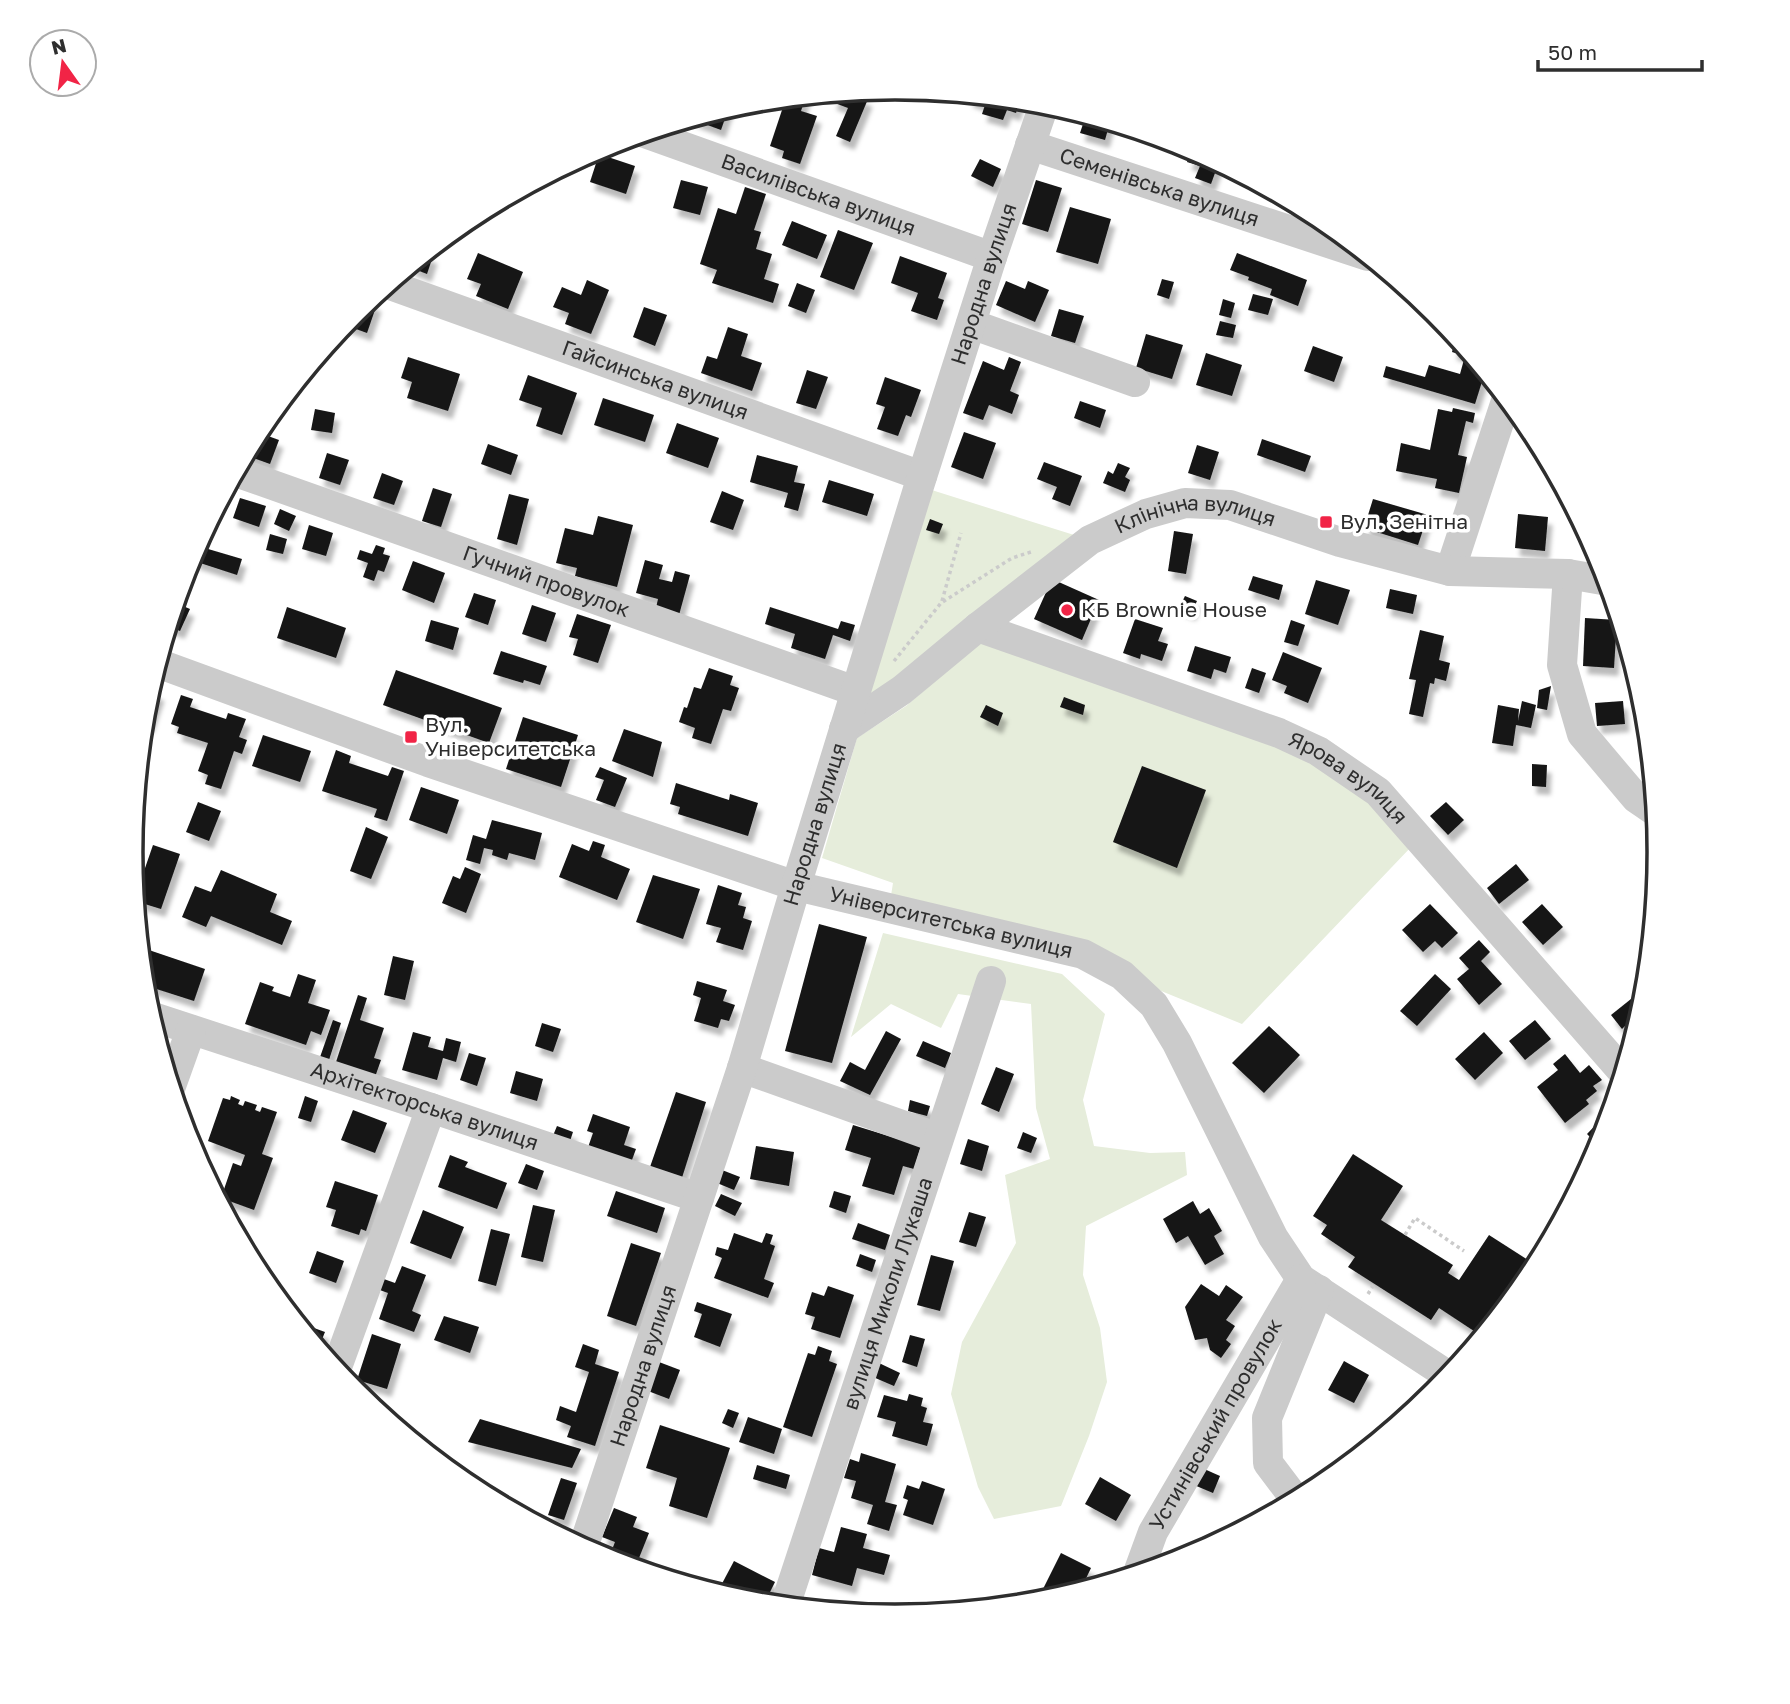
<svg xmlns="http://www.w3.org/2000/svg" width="1790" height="1704" font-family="'Golos Text',sans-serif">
<defs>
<filter id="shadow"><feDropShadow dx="4.5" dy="8" stdDeviation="2" flood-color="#0004"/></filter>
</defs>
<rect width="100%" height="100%" fill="#fff"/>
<!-- green -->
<path fill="#e6eddb" d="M919,486L1090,540L844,729Z
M981,642L1275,745L1313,763L1374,804L1412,846L1242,1024L1122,975L889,908L893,883L822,858L857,738L906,706Z
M883,933L1062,974L1105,1014L1083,1100L1094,1146L1150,1153L1185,1152L1187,1175L1086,1226L1083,1275L1100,1328L1107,1382L1089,1436L1061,1506L994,1519L978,1487L951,1394L962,1342L1016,1243L1005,1175L1050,1159L1036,1108L1031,1004L958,994L941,1028L891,1004L851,1037Z"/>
<!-- building -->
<path fill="#151515" filter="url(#shadow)" d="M851,92L868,99L850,142L836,136L848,108L832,102L835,93Z
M970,95L1020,100L1016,113L1007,110L1003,120L982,114L985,105L968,99Z
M806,96L801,111L817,116L800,164L782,158L784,151L770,146L786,98Z
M729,107L721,130L691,119L725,108Z
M1086,115L1110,122L1105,140L1080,133Z
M1193,148L1219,162L1211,184L1195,178L1200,166L1187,162Z
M599,154L635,166L626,194L590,182Z
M980,159L1001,169L993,187L971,176Z
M681,180L708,187L700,215L673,208Z
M1036,180L1062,188L1048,232L1022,224Z
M745,187L766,194L754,230L761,232L756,249L772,254L764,279L779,284L773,303L712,283L717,270L700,264L718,208L736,214Z
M1070,207L1111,219L1098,264L1056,252Z
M792,221L827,235L817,259L782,245Z
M838,230L873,243L854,290L820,277Z
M425,253L433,256L427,274L409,267Z
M478,253L523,272L508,309L476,296L481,284L467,279Z
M1237,253L1307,280L1298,306L1270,295L1272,289L1248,280L1249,277L1230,270Z
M900,256L947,273L938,298L944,300L937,320L911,311L918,293L891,283Z
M1162,279L1174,282L1169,299L1157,295Z
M587,280L609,290L591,334L565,324L569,313L553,307L562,287L581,295Z
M1006,281L1025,289L1028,281L1049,290L1035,322L996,305Z
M797,283L815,290L806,313L788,306Z
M1253,294L1273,299L1268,315L1248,310Z
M1223,299L1235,303L1231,318L1219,315Z
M368,300L377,304L367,333L345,325L355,311Z
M644,307L667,315L655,346L633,337Z
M1059,309L1084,316L1075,343L1051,336Z
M1220,321L1236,325L1233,338L1216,335Z
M728,327L748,334L741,356L762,363L752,391L701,373L707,356L717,359Z
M1146,334L1183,345L1172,379L1136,368Z
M1456,337L1485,372L1475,404L1383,377L1386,366L1425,377L1429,365L1460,374L1465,356L1452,352Z
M1313,346L1343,357L1334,382L1304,371Z
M1206,353L1242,365L1232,396L1196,385Z
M408,357L460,374L448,411L407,398L412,382L401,378Z
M1009,357L1021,362L1010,391L1019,395L1012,414L989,405L983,420L963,413L983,361L1004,370Z
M807,370L828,377L816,409L796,403Z
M528,375L577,393L562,435L536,426L542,408L519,400Z
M885,377L921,390L911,417L906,415L898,436L877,429L885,407L876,404Z
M603,398L654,415L645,442L594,425Z
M1080,401L1106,410L1100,428L1074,418Z
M1453,408L1475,413L1473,423L1466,421L1458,455L1467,457L1459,493L1435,488L1437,479L1396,471L1401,443L1430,450L1438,409L1452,412Z
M315,409L335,413L332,433L311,430Z
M677,423L719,438L708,468L666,453Z
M257,432L279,440L270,464L245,455Z
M964,432L996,443L983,479L951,467Z
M1262,439L1311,456L1305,472L1257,455Z
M488,444L518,455L511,475L481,464Z
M1197,445L1219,452L1210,480L1188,473Z
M327,453L349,460L340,485L319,478Z
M757,455L798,466L794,482L805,484L798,511L784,507L788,493L750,482Z
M1044,462L1082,476L1070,506L1052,499L1057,487L1037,479Z
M1118,463L1130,468L1125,477L1130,480L1125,492L1103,483L1108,471L1113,474Z
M382,473L403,481L394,505L373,498Z
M829,480L874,494L867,516L822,502Z
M433,488L452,494L441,527L422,521Z
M722,491L744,500L733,530L710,522Z
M509,494L529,499L517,545L497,539Z
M240,498L266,506L259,527L233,518Z
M1373,499L1428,515L1418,545L1364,528Z
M280,509L296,516L289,531L274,524Z
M1518,514L1548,517L1545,551L1515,548Z
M598,516L633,525L617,587L575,576L577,568L556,563L565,528L593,535Z
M930,519L943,524L939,534L926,530Z
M309,525L333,533L326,556L302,549Z
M1174,531L1193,534L1186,574L1168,571Z
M270,534L287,539L283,554L266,550Z
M376,545L385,548L383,554L390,556L384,572L378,570L374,581L363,577L368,563L357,559L360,550L372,554Z
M198,546L242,559L237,575L194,561Z
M645,560L663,565L659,579L672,582L675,571L690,575L679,615L656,608L658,599L636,593Z
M413,561L445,573L434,603L402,590Z
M1253,576L1283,585L1279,600L1248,590Z
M1052,579L1099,600L1082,640L1034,619Z
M1316,580L1350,590L1338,625L1305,614Z
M1390,589L1417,595L1413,614L1386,608Z
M474,593L496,600L488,625L465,617Z
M1185,596L1197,601L1191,613L1179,608Z
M176,603L190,609L180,631L168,626Z
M532,605L556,613L546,642L522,634Z
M287,607L346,628L336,658L277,638Z
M770,607L838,629L841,621L855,625L850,641L833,635L825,659L791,648L795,634L765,624Z
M577,614L611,625L598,663L573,655L578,639L569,637Z
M1585,618L1617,620L1614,668L1583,666Z
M1135,619L1163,628L1158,641L1168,644L1162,661L1141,654L1140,659L1123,653Z
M431,620L459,628L453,650L425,641Z
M1291,620L1305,625L1298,646L1284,642Z
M1420,630L1444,636L1439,660L1450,663L1446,681L1435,678L1434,684L1430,683L1423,717L1409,714L1416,680L1409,679Z
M1195,646L1231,657L1226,673L1214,669L1211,679L1187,671Z
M501,651L547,666L540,685L524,680L523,683L493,674Z
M1283,652L1322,668L1308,703L1284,693L1287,686L1272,680Z
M709,668L733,676L730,685L739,688L731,711L723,709L711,744L692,738L695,728L679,722L684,707L687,708L694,687L701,689Z
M1252,668L1266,673L1259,693L1245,688Z
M396,670L502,708L489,743L383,705Z
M1551,686L1547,710L1537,708L1539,690Z
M149,689L160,693L149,725L143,723L145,702Z
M181,695L193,699L190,707L226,719L228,713L246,719L239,737L247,740L242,754L234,751L221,789L205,784L208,775L198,771L208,743L177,733L179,727L171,724Z
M1064,697L1085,705L1083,715L1060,707Z
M1522,701L1536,705L1531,728L1516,725L1513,746L1492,743L1498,705L1519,709L1518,721Z
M1623,701L1625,724L1597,726L1595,703Z
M986,705L1003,713L998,726L980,717Z
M523,717L578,735L561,787L506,769Z
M624,729L662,742L653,777L612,761Z
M263,735L311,751L300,782L252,766Z
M336,750L351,756L349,763L388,776L392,767L404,771L387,821L374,817L377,809L322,791Z
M1532,764L1547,765L1546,787L1532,786Z
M1142,766L1206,790L1177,868L1113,842Z
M600,767L627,778L615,807L596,800L604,780L595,777Z
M676,783L729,800L730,794L758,803L748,836L678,814L680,807L670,804Z
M421,787L459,800L447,834L409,820Z
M198,802L221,811L209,841L186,832Z
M1446,802L1464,820L1448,835L1430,816Z
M492,820L542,833L535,860L509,853L507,860L492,855L493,850L484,848L480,864L466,860L473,835L486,839Z
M366,827L388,837L371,879L350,871Z
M593,841L605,845L601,857L630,869L617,900L559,877L572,844L589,851Z
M153,845L180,854L161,909L135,901V897Z
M1516,864L1529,880L1499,904L1487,888Z
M465,867L481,874L466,913L442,903L453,876L460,879Z
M221,870L277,894L270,912L292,921L282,945L211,916L206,927L182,917L195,886L211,892Z
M653,875L700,889L683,939L636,922Z
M718,885L742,893L738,905L746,907L743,918L752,921L743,950L716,942L721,928L706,924Z
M1430,904L1458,933L1442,948L1435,941L1423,952L1402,930Z
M1542,904L1563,927L1543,945L1522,922Z
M819,924L867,937L832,1063L785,1051Z
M1479,940L1490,952L1481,961L1502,984L1479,1005L1457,979L1469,969L1459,958Z
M140,947L205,969L194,1001L144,985Z
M393,956L414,961L405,1000L384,995Z
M298,974L316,980L308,1003L330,1010L321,1035L311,1031L306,1045L245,1024L260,982L274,987L272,991L290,997Z
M1435,974L1451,989L1417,1026L1400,1011Z
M697,981L727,990L723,1001L735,1005L729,1021L721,1019L718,1028L694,1021L701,998L693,995Z
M1646,987L1645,1002L1634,1035L1626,1025L1622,1029L1611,1015Z
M358,995L367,998L360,1020L384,1028L374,1058L381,1060L375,1077L335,1065Z
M333,1020L341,1023L328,1063L319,1060Z
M1535,1020L1551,1039L1525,1060L1509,1041Z
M542,1023L561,1029L553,1052L535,1046Z
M1269,1026L1300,1055L1264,1093L1232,1063Z
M886,1031L901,1039L870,1095L840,1081L850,1062L865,1070Z
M413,1032L431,1037L428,1047L443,1051L446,1038L461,1042L456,1062L443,1058L437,1080L402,1070Z
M1484,1032L1503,1053L1475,1080L1455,1059Z
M923,1041L951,1053L945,1068L916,1056Z
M469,1053L486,1058L477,1086L460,1080Z
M1565,1054L1580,1073L1589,1065L1602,1080L1593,1086L1597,1091L1586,1100L1589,1104L1565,1123L1537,1087L1558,1070L1553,1064Z
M996,1067L1014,1074L999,1112L981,1104Z
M516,1071L543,1079L537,1101L510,1093Z
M676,1092L706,1102L680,1184L650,1167Z
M231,1096L240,1100L238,1104L243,1106L245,1101L257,1105L255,1110L260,1112L262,1107L277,1112L262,1154L273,1158L254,1210L221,1198L233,1163L241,1166L245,1155L208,1141L223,1098L230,1100Z
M305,1096L318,1101L311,1122L298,1118Z
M910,1100L930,1106L927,1116L908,1111Z
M1612,1108L1601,1145L1600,1147L1587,1134Z
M353,1110L387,1123L375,1153L341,1140Z
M593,1114L630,1127L624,1145L636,1149L629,1168L586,1153L593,1133L587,1131Z
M853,1125L921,1146L914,1169L903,1166L894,1195L862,1186L871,1158L845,1150Z
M557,1126L573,1132L569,1144L552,1138Z
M1023,1132L1037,1138L1031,1153L1017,1148Z
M968,1139L989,1146L982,1171L960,1164Z
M756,1146L794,1152L789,1186L750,1179Z
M1353,1154L1403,1186L1381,1220L1453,1265L1448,1273L1459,1280L1489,1235L1528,1260L1480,1335L1439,1308L1431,1320L1348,1267L1355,1257L1321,1234L1327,1225L1313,1216Z
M450,1155L468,1162L465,1167L507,1183L497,1209L438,1187Z
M526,1164L544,1171L537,1190L518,1183Z
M722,1170L740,1177L734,1190L717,1183Z
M335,1181L378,1195L366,1231L361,1229L359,1235L331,1226L336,1210L326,1207Z
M616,1191L665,1208L657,1233L607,1216Z
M834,1191L851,1196L846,1213L829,1207Z
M721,1194L742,1203L735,1216L715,1206Z
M1193,1201L1200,1214L1209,1208L1222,1231L1214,1236L1224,1254L1205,1265L1188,1236L1176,1243L1163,1219Z
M533,1205L555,1210L543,1262L521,1257Z
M423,1210L464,1227L451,1259L410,1243Z
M969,1212L986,1217L976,1247L959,1242Z
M858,1223L890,1235L885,1250L852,1239Z
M491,1229L510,1234L496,1286L478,1281Z
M734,1233L762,1243L766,1233L773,1235L770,1244L775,1246L764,1279L774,1283L768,1298L714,1278L722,1258L715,1255L717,1247L728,1250Z
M631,1243L661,1253L636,1326L607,1316Z
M317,1251L344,1261L336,1283L309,1273Z
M860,1254L876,1260L872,1272L856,1266Z
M931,1255L954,1261L940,1311L917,1305Z
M402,1266L426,1275L412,1311L421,1315L414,1332L379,1319L388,1293L377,1289L381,1278L395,1283Z
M1201,1284L1219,1296L1226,1285L1243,1297L1226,1320L1235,1326L1226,1340L1231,1344L1221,1358L1210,1350L1207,1338L1195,1340L1185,1307Z
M828,1286L854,1295L840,1338L811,1329L815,1317L805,1314L812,1292L824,1296Z
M697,1302L732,1314L720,1347L694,1337L702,1314L694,1311Z
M444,1316L479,1327L470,1353L434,1340Z
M303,1324L325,1332L318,1349L301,1328Z
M372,1334L401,1344L387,1389L357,1380Z
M910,1335L925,1339L917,1367L902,1362Z
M583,1344L599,1350L595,1364L619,1372L595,1446L567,1437L571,1426L556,1420L560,1406L576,1412L589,1372L575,1367Z
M818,1346L832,1351L829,1361L837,1364L812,1437L783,1427L808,1353L815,1355Z
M1344,1361L1369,1375L1354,1403L1328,1390Z
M659,1362L680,1370L669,1399L648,1391Z
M879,1363L900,1373L894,1386L873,1377Z
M909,1394L923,1398L921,1406L927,1408L923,1422L933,1424L927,1446L892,1436L896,1422L877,1417L884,1395L907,1401Z
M728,1409L739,1413L733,1428L722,1423Z
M380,1413L404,1422L401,1430Z
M748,1417L782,1429L774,1454L739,1442Z
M480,1419L581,1449L572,1468L468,1442Z
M660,1425L730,1448L707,1518L669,1506L677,1478L646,1468Z
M861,1453L896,1464L885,1502L897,1505L889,1531L867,1524L873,1505L851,1498L856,1481L844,1478L850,1459L859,1462Z
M757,1465L790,1475L786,1489L753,1479Z
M1202,1468L1220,1476L1213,1493L1194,1485Z
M1100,1477L1131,1495L1116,1521L1085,1504Z
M561,1478L577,1483L564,1520L548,1515Z
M922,1481L945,1489L933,1525L903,1515L908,1500L903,1498L907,1485L919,1489Z
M614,1508L637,1517L633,1527L649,1533L635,1568L608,1560L615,1542L602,1537Z
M841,1527L867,1534L863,1548L890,1555L884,1575L857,1568L852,1586L812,1575L819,1548L834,1552Z
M1061,1553L1091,1568L1080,1591L1053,1599L1041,1593Z
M734,1561L775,1582L764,1604L745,1602L717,1593Z
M823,1599L842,1606L840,1611L819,1609Z"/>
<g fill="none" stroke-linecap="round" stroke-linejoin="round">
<!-- path -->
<path stroke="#cbcbcb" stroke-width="3.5" stroke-dasharray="3.5 3.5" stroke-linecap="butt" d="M942,601L961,533
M894,661L941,603L1012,558L1031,552
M1405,1235L1415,1218L1464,1251
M1368,1294L1374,1284"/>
<!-- minor -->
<g stroke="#cbcbcb" stroke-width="30">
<path id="s1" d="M645,133L992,257"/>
<path id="s2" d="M1030,145L1368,256"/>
<path id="s3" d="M387,284L922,476"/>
<path d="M971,324L1135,382"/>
<path id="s4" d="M236,472L855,691"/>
<path d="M1450,571L1507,398"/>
<path d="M1568,574L1562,665L1582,734L1636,798L1655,811"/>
<path id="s5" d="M978,627L1279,733L1318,751L1378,792L1623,1072"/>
<path id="s6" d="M157,663L428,762L796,886L1083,954L1122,975L1154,1005L1177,1043L1273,1237L1301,1279L1449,1376"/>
<path id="s7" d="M844,729L902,690L978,627L1090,540L1146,514L1185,503L1230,505L1340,542L1450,571L1568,574L1608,581"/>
<path id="s8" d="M150,1016L431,1108L699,1198"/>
<path d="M742,1068L938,1138"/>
<path d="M171,1086L191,1030"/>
<path d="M336,1370L431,1108"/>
<path d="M1296,1500L1268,1463L1267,1418L1319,1290"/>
<path id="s9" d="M583,1548L742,1068L796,886L919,486L992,257L1045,102"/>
<path id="s10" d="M1138,1573L1153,1532L1301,1279"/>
<path id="s11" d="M785,1606L991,981"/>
</g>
</g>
<!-- markers -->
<g fill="#f12446" stroke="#fff" stroke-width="2.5">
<rect x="1319" y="515" width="14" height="14" rx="3.5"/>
<circle cx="1067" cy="610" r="7"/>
<rect x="404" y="730" width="14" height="14" rx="3.5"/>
</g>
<g text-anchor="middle" stroke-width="7" stroke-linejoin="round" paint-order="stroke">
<!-- street labels -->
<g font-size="21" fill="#2e2e2e" stroke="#fff">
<text dy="7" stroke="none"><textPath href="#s2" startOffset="136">Семенівська вулиця</textPath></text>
<text dy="7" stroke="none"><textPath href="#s1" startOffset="184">Василівська вулиця</textPath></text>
<text dy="7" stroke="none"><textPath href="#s9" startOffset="1326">Народна вулиця</textPath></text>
<text dy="7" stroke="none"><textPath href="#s3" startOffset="285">Гайсинська вулиця</textPath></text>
<text dy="7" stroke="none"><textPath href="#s7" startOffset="422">Клінічна вулиця</textPath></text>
<text dy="7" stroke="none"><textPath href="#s4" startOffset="329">Гучний провулок</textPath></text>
<text dy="7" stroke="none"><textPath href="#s5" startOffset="402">Ярова вулиця</textPath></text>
<text dy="7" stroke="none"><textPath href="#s9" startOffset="760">Народна вулиця</textPath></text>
<text dy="7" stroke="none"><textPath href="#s6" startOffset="836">Університетська вулиця</textPath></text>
<text dy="7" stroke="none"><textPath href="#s8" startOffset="289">Архітекторська вулиця</textPath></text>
<text dy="7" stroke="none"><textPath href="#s11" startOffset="329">вулиця Миколи Лукаша</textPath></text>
<text dy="7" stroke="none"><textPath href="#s9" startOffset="192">Народна вулиця</textPath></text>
<text dy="7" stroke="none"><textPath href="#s10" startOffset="168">Устинівський провулок</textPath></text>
</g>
<!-- poi labels -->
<g font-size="21" fill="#2e2e2e" stroke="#fff" text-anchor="start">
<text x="1340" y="529">Вул. Зенітна</text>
<text x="1081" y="617">КБ Brownie House</text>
<text x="425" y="732">Вул.<tspan x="425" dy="24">Університетська</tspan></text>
</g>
</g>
<!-- crop -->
<path d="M0 0H1790V1704H0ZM143 852a752 752 0 1 1 1504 0a752 752 0 1 1-1504 0Z" fill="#fff" fill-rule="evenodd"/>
<path fill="none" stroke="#2e2e2e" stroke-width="3.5" d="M143 852a752 752 0 1 1 1504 0a752 752 0 1 1-1504 0Z"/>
<!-- north arrow -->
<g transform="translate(63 63) rotate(346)"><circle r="33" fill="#ffffff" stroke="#ababab" stroke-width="2"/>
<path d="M0-5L12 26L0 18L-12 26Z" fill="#f12446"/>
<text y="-10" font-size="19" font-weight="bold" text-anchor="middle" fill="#2e2e2e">N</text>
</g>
<!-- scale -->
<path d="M1538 60v10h164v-10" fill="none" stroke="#2e2e2e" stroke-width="3.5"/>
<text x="1548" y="60" font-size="21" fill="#2e2e2e" stroke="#ffffff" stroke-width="5" paint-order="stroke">50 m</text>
</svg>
